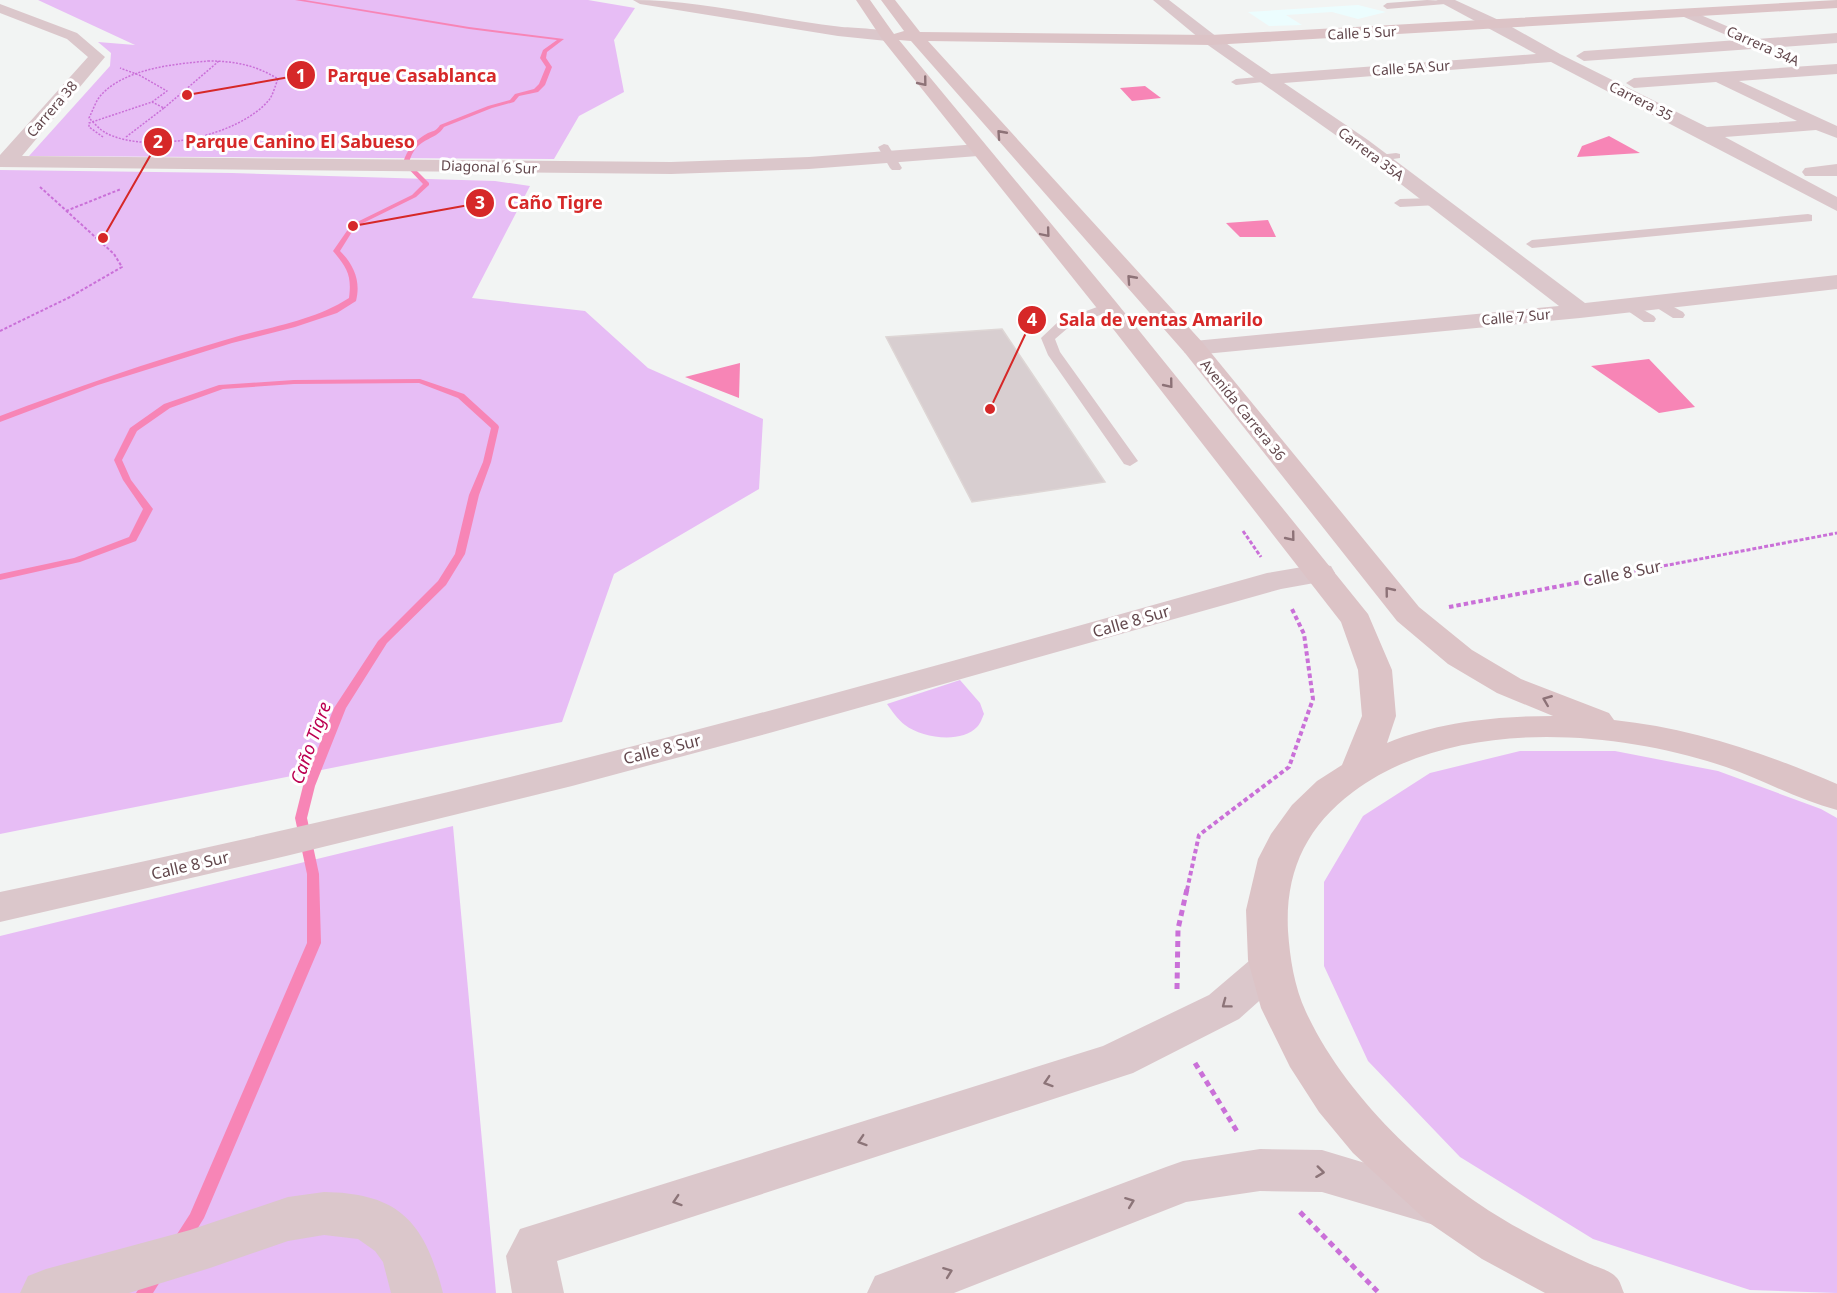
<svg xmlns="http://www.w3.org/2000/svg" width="1837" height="1293" font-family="'Noto Sans',sans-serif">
<rect width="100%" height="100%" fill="#f2f4f3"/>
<!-- commercial -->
<path fill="#ecfdfe" d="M1358,5L1386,12L1358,19L1332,12L1286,15L1302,25L1269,26L1248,12Z"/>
<!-- green -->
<path fill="#e7bdf5" d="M38,0H588L635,8L614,40L624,92L579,116L554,159L29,156L110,66L111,53L98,42L135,45Z
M0,170L232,173L495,181L530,186L472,298L585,311L648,368L763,419L759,489L614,574L562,722L0,834Z
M960,680L980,703L984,714C982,718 981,723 977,727C961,744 922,738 905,725C898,720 892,711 887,704Z
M1520,751H1615L1718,771L1821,809L1837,818V1293L1750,1290L1593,1239L1460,1157L1368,1061L1324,966V882L1363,816L1430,773Z
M453,826L496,1293H0V936Z"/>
<!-- water -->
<path fill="#f785b6" d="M1145,86L1161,98L1132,101L1120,88Z
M1609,136L1640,153L1577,157L1582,146Z
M1268,220L1276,237H1240L1226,223Z
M1649,359L1695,407L1659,413L1591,366Z
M740,363L739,398L685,377Z"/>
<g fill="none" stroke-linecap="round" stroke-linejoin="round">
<!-- stream -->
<path fill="#f785b6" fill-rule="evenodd" d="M295,0H305L469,27L564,39L547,52L546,58L552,67L545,85L538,92L519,96L514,102L492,108L444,127C435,142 416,136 409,163L429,183V185L416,197L355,227L340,251C354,265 361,281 356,301L337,313L295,327L232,343L98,385L0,422V416C74,388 149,362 225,340C267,327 312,322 349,298C352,275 347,268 333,251L351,225L412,195L423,184L403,163C407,149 415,140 428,133C434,131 437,130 440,125L488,106L510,100L515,94L534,89L539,84L546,67L540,58L543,50L557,40L469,29Z
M420,379L464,394L498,425L499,427L491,462L479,495L465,554L446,585L387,643L346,708L315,786L307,818L319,874L321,943L204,1218L186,1247L180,1249L174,1247L172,1242L190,1214L307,943V874L295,818L303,786L334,708L378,641L438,581L455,554L469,495L483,462L491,428L458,398L419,383L294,384L223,389L170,408L137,431L122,460L131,480L153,509L136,541L80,562L0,580V574L74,558L129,537L143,509L123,480L114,460L130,428L164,404L219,385L294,380Z
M155,1270L161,1272L163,1277L153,1293H136L149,1272Z"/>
</g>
<!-- building -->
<path fill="#d8ced0" stroke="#ded6d5" stroke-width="1.5" d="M1002,329L1105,482L972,502L886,337Z"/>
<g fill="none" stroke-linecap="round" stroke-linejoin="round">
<!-- path-far4 -->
<path stroke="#ca70d8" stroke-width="1.5" stroke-dasharray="2 1.5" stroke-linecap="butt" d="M208,61C234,61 256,65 278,79C275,86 273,95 269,100C238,137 148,155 106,133C100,130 94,123 89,118C93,110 96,100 102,94C127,68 175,64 208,61Z
M164,108L219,61
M103,137L89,127V123L152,102L167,91L139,75L120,68
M126,137L164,108L152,102"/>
<!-- path-far3 -->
<path stroke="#ca70d8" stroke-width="2" stroke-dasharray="3 2" stroke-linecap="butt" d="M66,211L121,189
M0,331L70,297L122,267L114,254L39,186"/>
<!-- path-far2 -->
<path stroke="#ca70d8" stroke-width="3" stroke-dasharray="4 2" stroke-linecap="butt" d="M1243,531L1261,557
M1605,577L1837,533"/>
<!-- path-far1 -->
<path stroke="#ca70d8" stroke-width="4" stroke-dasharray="4.5 3" stroke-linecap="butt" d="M1449,607L1613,576
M1187,890L1199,835L1289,767L1313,699L1304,634L1291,607"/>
<!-- path -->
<path stroke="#ca70d8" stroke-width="5" stroke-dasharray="6 4.5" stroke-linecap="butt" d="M1177,989L1178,929L1187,889
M1195,1063L1238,1133
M1300,1212L1379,1293"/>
<!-- lane -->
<path fill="#dbc7cb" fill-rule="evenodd" d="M1427,0L1449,1L1445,4L1387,9L1383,6L1387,3Z
M1269,76L1274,79L1272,81L1236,85L1231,82L1236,79Z
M884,144L888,145L902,168L900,170H892L890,168L878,147Z
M1396,153L1400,154V158L1379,161L1373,158L1379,155Z
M1433,198L1437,199V205L1400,207L1394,203L1400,199Z
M1808,214L1812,215V221L1532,248L1526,244L1532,240Z
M1659,299L1683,312L1685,315L1683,318H1673L1654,306L1652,303L1654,300Z
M1630,302L1654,316L1656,319L1654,322H1644L1625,309L1623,306Z
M1108,303L1115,307L1113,310L1069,327L1055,339L1060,352L1138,461L1130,466L1124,464L1048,355L1041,338L1059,321Z"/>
<!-- street -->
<path fill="#dbc7cb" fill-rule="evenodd" d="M633,0C703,0 772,19 842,27C854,28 888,28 895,36L887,41L838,36L640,4Z
M1153,0H1169L1217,37L1271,74L1536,54L1436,0H1455L1503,22L1560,54L1707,127L1797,121L1716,82L1634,88L1626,83L1634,78L1837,64V74L1739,81L1837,126V138L1816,130L1725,137L1837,197V211L1551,62L1284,83L1368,140L1585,303L1837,275V289L1580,318L1194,355L1185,353L1182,348L1185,343L1194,341L1559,306L1354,148L1205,43Z
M0,4L77,33L105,57L22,156L671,162L809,157L978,144L985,146L987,150L985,154L978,156L809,169L671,174L0,167V155L88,57L67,39L0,13Z
M1689,10L1757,39L1837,33V43L1584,61L1576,56L1584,51L1738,40L1684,17L1682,14L1684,11Z
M1837,164V176H1805L1802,172L1805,168Z
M1320,564L1331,566L1335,573L1331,580L1281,589L773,732L572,786L286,856L0,922V892C223,845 445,795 665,738C867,686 1067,629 1267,573Z
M1271,950L1286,955L1292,966L1286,977L1239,1019L1133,1073L557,1261L564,1293H512L506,1256L520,1229L1103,1046L1209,995L1256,955Z
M1260,1149L1322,1150L1458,1191L1466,1206L1458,1221L1441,1227L1322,1192L1260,1191L1186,1202L954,1293H867L875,1276L1166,1167L1183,1161Z
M324,1192C400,1193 425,1223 443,1293H391L383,1262L375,1251L358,1239L324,1235L288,1241L210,1268L129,1293H20L28,1276L46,1269L190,1230L288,1197Z"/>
<!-- secondary -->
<path fill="#dcc3c6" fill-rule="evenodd" d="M856,0H870L894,34L904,31L881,0H895L920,32L1211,35L1837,0V8L1211,45L928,41L1203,343L1419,607L1472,650L1521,679L1609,713L1614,720C1691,728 1766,753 1837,784V810C1799,800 1763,780 1726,767C1614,729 1453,717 1353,792C1306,827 1285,872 1288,931C1290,958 1294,986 1306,1012C1347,1100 1436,1183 1520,1229C1543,1242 1566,1253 1590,1264C1597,1267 1611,1271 1616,1277C1620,1280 1622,1289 1624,1293H1545L1482,1259L1428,1222L1353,1153L1319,1112L1290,1067L1261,1008L1248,960L1246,910L1258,859L1271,834L1292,805L1317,781L1342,765L1362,716L1358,670L1341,622L1100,312L882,39ZM899,40L911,41L1185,353L1397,621L1448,664L1497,693L1553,716C1498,716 1438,722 1387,743L1396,716L1392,670L1368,614L1116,302Z"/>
</g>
<!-- one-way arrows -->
<defs><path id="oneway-chevron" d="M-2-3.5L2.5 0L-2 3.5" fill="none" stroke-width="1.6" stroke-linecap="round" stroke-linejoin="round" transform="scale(1.5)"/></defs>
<g stroke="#8d7277">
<use href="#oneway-chevron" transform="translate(923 82) rotate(51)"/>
<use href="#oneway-chevron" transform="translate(1001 134) rotate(-132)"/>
<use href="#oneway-chevron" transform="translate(1046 233) rotate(50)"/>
<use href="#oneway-chevron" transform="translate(1131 279) rotate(-132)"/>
<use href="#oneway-chevron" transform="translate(1169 384) rotate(51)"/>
<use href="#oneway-chevron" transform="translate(1291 537) rotate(51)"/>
<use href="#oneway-chevron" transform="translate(1389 591) rotate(-129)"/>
<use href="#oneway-chevron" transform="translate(1547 700) rotate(-158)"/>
</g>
<g stroke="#8c7478">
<use href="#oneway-chevron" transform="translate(1226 1004) rotate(143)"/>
<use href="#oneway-chevron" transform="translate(1048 1082) rotate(162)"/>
<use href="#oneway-chevron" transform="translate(862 1141) rotate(162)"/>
<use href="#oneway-chevron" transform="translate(1320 1172) rotate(7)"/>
<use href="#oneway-chevron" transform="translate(677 1201) rotate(162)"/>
<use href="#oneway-chevron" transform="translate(1130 1202) rotate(-21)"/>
<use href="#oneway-chevron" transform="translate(948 1272) rotate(-21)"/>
</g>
<g text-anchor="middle" stroke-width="6" stroke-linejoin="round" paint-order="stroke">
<!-- far-street labels -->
<g font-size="14" fill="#62474c" stroke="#fff">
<text transform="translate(1362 33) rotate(-3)" y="5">Calle 5 Sur</text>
<text transform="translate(1763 46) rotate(24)" y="5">Carrera 34A</text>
<text transform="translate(1411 68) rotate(-4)" y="5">Calle 5A Sur</text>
<text transform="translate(1641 101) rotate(27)" y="5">Carrera 35</text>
<text transform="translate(52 109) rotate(-49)" y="5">Carrera 38</text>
<text transform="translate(1371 154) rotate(37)" y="5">Carrera 35A</text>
<text transform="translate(489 167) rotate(2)" y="5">Diagonal 6 Sur</text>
<text transform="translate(1516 317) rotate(-5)" y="5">Calle 7 Sur</text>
<text transform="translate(1243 410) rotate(51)" y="5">Avenida Carrera 36</text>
</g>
<!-- street labels -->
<g font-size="16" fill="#62474c" stroke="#fff">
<text transform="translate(1622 573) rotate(-11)" y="6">Calle 8 Sur</text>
<text transform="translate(1131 621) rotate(-16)" y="6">Calle 8 Sur</text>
<text transform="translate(662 749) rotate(-14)" y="6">Calle 8 Sur</text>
<text transform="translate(190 865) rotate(-13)" y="6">Calle 8 Sur</text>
</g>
<!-- water labels -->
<g font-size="18" font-style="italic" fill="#bc0051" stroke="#fff">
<text transform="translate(311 743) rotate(-70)" y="6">Caño Tigre</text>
</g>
</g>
<!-- callouts -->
<path fill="none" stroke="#d62828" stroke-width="2" d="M187 95L301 75M103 238L158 142M353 226L480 203M990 409L1032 320"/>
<g fill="#d62828" stroke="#fff" stroke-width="2">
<circle cx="187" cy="95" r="6"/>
<circle cx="103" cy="238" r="6"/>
<circle cx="353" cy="226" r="6"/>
<circle cx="990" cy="409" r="6"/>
<circle cx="301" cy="75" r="15"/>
<circle cx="158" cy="142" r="15"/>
<circle cx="480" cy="203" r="15"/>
<circle cx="1032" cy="320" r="15"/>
</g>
<g font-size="18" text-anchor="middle" font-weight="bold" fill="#fff">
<text x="301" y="82">1</text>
<text x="158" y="148">2</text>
<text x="480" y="209">3</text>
<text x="1032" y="326">4</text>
</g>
<g font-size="18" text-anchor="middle" font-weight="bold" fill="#d62828" stroke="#fff" stroke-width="6" stroke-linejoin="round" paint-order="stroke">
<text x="412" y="82">Parque Casablanca</text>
<text x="300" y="148">Parque Canino El Sabueso</text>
<text x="555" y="209">Caño Tigre</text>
<text x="1161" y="326">Sala de ventas Amarilo</text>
</g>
</svg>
